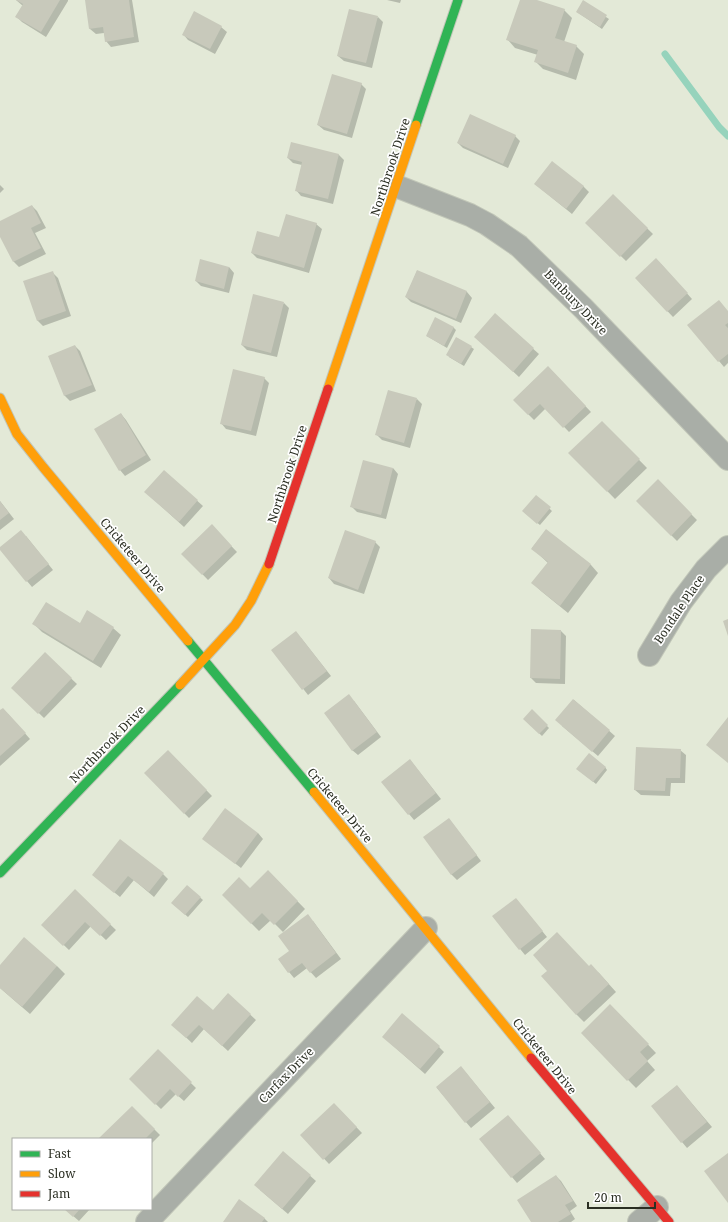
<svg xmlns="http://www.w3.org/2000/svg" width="728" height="1222" font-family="'Noto Serif',serif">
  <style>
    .shadow { fill: #0003 }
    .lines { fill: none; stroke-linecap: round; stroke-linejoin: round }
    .stream { stroke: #96d3bc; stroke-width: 7 }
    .building { fill: #c8c9bb }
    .street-casing { stroke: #c1c6b8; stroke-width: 24 }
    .fast-casing { stroke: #c1c6b8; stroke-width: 11 }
    .slow-casing { stroke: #c1c6b8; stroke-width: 11 }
    .jam-casing { stroke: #c1c6b8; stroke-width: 11 }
    .street { stroke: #a9aea7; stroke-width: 22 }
    .fast { stroke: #30b455; stroke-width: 9 }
    .slow { stroke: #ff9f0a; stroke-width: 9 }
    .jam { stroke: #e5322d; stroke-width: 9 }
    .labels { text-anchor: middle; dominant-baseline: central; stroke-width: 3.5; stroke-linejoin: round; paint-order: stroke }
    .street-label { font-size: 12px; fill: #2b2f23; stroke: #fff }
  </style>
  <rect width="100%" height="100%" fill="#e3e9d7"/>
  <path class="shadow" d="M16,0H68V1L46,37L22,22L17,17L23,6Z
    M86,0H132L139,42L111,47L106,41L104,33L96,34L90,29Z
    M387,0H401L400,3Z
    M521,0H534L564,10L572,18L564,42L576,46L584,54L576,80L543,69L535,61L538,55L515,48L508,40Z
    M583,2L609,19L602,29L577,12Z
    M378,17L383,22L372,68L344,61L338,56Z
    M221,27L227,32L215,54L188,40L183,34Z
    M361,84L366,89L352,138L324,130L318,125Z
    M515,136L520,141L508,168L463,148L458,143Z
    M339,155L344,160L333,204L301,196L296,190L302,165L293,163L288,158Z
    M535,184L583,186L589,192L572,214Z
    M0,185L4,189L0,193Z
    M613,195L653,234L626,261L587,223Z
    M32,206L37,211L46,228L35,233L46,254L19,267L14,262L0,235V223Z
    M316,224L322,229L309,273L257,258L252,253L280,238Z
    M661,264L692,299L673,317L636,278Z
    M229,267L234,273L229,293L201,286L196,281Z
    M417,271L467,292L472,298L461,323L411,302L406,297Z
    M52,272L58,278L71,316L43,326L37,320Z
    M284,303L289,308L277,357L247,350L242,345Z
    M728,311V363L724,367L689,325Z
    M495,315L539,354L519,377L481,342Z
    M453,327L456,330L447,348L427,336Z
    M457,338L474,349L464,366L449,357Z
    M75,346L80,351L96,391L70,401L65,396L49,357Z
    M548,367L591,412L569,432L546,408L534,420L514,400Z
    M264,378L269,383L256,436L226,429L221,423Z
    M417,399L422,404L410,448L382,440L377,435Z
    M121,414L126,420L151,460L125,476L120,470Z
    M602,422L647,468L615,499L570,453Z
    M393,468L398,474L386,519L357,512L351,506Z
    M164,471L203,506L184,527L151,497Z
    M658,481L697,520L677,541L637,501Z
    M536,496L552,511L540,525L525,513Z
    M0,501L14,519L0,530Z
    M212,526L237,552L208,580L183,554Z
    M546,530L591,565L598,573L568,613L541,591L533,583L548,563L532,548Z
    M26,536L53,570L32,587L0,549Z
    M375,542L380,547L364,594L334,584L329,578Z
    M34,624H80L113,628L121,635L101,668L42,632Z
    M561,631L566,636L565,684L536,683L531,678Z
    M301,638L331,676L308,695L273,650Z
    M45,654L77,684L44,718L13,688Z
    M574,700L615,736L598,756L562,726Z
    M354,701L381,737L358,755L352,750Z
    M532,711L549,728L542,736L524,719Z
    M0,712L8,714L30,739L0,766Z
    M680,750L686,755L685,783H671L670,796L641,795L635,790Z
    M168,751L212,796L189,818L145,773Z
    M410,760L441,799L414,820L382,782Z
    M605,767L607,770L596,784L580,771Z
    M449,819L481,861L457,880L451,874Z
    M258,833L263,839L241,868L204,839Z
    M268,871L305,909L283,932L271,920L259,931L223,895L250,889Z
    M163,874L168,879L154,897L134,880L120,897L93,875Z
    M187,886L203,900L188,917L172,903Z
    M75,891L116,930L106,940L91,926L69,950L43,925Z
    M516,899L547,937L525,955L494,917Z
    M313,921L341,959L316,978L307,968L294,978L279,960L291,951Z
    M57,966L65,974L30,1014L0,988V967Z
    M589,967L599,973L616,992L584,1022L576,1014Z
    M228,994L256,1020L228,1051L204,1029L192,1043L178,1030L213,1011Z
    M618,1013L656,1053L647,1061L655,1070L636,1088L582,1033Z
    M389,1042L439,1047L444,1052L425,1074Z
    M158,1051L196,1088L184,1101L176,1094L161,1109L130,1079Z
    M466,1073L495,1108L471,1128L437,1088Z
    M677,1086L712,1127L687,1148L652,1106Z
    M334,1104L362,1133L329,1164L302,1135Z
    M132,1107L160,1135L151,1144V1139H100Z
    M508,1116L545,1159L517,1183L480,1139Z
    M283,1152L316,1181L288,1214L260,1190Z
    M556,1176L561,1181L577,1206L570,1211L575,1219L571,1222H533Z
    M65,1209H90L79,1221Z
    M264,1218L268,1222H224Z"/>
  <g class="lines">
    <path class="stream" d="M665,54L719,127L728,136"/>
  </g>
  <path class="building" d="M16,0H60L41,32L15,17L23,4Z
    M85,0H129L134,37L105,42L103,27L89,29Z
    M520,0H537L565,9L555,38L577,45L568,73L534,62L538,50L506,40Z
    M583,0L607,15L600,27L576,12Z
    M349,9L378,16L366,63L337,56Z
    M194,11L222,26L210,49L182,35Z
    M332,74L362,83L347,134L317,125Z
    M470,114L516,135L503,164L457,143Z
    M291,142L339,154L328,199L295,191L302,162L287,158Z
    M552,161L584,186L566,209L534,184Z
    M613,194L648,228L620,257L585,223Z
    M32,205L41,223L31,228L41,248L13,262L0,237V221Z
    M286,214L317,223L304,268L251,253L257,231L279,237Z
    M656,258L688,293L667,312L635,278Z
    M200,259L229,267L224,289L195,281Z
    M417,270L467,291L456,319L405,297Z
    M53,271L66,311L37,321L23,281Z
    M253,294L284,302L271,353L241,345Z
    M719,300L728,311V323L725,325L728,328V354L718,362L687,325Z
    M495,313L534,348L513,372L474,337Z
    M435,317L454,327L444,346L426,336Z
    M456,337L472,346L461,364L446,355Z
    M75,345L92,385L64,396L48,356Z
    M548,366L586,406L563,428L540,404L528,415L513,400Z
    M233,369L265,377L251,431L220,424Z
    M388,390L417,398L404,443L375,435Z
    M121,413L146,455L119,471L94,429Z
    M602,421L640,459L607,492L568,453Z
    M363,460L393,468L381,515L350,507Z
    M164,470L198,500L179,522L144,492Z
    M658,479L692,514L671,536L636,501Z
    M536,495L551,507L537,524L522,511Z
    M0,501L9,513L0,520Z
    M212,524L232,546L202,575L181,554Z
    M546,529L591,564L560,606L531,583L548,562L531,549Z
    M21,530L49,564L26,582L0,550V547Z
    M345,530L376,541L358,590L328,578Z
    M46,602L80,623L87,610L114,627L93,661L32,624Z
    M728,619V636L723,621Z
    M531,629L561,630L560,679L530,678Z
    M296,631L327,671L302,690L271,650Z
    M45,652L72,678L38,714L11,688Z
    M349,694L377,732L352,751L324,713Z
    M573,699L610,730L592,752L555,720Z
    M3,708L26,733L0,756V710Z
    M532,709L548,725L539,734L523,719Z
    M728,717V763L706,745Z
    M636,747L681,749L680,778H666L665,791L634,790Z
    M168,750L207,790L184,814L144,773Z
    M589,753L606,767L593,782L576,769Z
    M410,759L436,793L408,815L381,782Z
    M225,808L258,833L235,864L202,839Z
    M449,818L477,855L451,875L423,837Z
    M120,839L164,873L149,892L128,876L114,893L92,875Z
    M268,870L298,901L274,925L262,913L251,924L222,895L239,877L250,888Z
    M187,885L201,897L185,915L171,903Z
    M75,889L111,924L100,936L85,922L63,946L41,925Z
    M516,898L543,931L519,950L492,916Z
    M308,914L336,953L310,973L302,963L288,973L278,959L289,951L278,936Z
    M557,932L589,966L591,964L609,984L576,1015L541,976L547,971L533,955Z
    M24,937L57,966L22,1007L0,988V965Z
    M228,993L251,1014L222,1046L199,1025L186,1038L171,1025L197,996L213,1010Z
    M610,1004L649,1044L640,1052L648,1061L627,1081L581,1033Z
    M402,1013L440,1046L420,1069L382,1037Z
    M158,1049L192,1082L178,1097L170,1089L155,1105L129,1079Z
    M461,1066L490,1102L465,1123L436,1087Z
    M677,1085L707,1122L681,1143L651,1106Z
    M334,1103L357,1127L323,1160L300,1135Z
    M132,1106L155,1129L145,1139H98Z
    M508,1115L541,1153L511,1178L479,1139Z
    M283,1151L311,1175L282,1209L254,1185Z
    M728,1153V1203L704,1171Z
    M556,1175L573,1201L565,1205L571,1214L558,1222H531L517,1200Z
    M239,1199L265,1218L262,1222H223Z
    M64,1209H80L73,1217Z"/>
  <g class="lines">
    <g class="street-casing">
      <path id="street" d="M396,186L470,215L487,224L519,246L583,308L728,459
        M649,655L681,602L706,569L728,547
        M147,1222L426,928
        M639,1222L657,1207"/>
    </g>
    <g class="fast-casing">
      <path id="fast" d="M416,125L458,0
        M188,641L314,792
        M0,873L180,685"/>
    </g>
    <g class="slow-casing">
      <path id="slow" d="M328,389L416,125
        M0,398L17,434L43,467L188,641
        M180,685L235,625L251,601L269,564
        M314,792L531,1058"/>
    </g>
    <g class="jam-casing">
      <path id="jam" d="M269,564L328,389
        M531,1058L669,1222"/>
    </g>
    <use href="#street" class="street"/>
    <use href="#fast" class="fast"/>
    <use href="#slow" class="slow"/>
    <use href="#jam" class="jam"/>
  </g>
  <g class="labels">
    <g class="street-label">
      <text transform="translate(390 167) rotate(-72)">Northbrook Drive</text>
      <text transform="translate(576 302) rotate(46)">Banbury Drive</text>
      <text transform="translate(287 474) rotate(-72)">Northbrook Drive</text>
      <text transform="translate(133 555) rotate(50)">Cricketeer Drive</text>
      <text transform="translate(679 609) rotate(-56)">Bondale Place</text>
      <text transform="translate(107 744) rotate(-46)">Northbrook Drive</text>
      <text transform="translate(340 805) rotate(50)">Cricketeer Drive</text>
      <text transform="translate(545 1056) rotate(51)">Cricketeer Drive</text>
      <text transform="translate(286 1075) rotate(-46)">Carfax Drive</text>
    </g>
  </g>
  <rect x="12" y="1138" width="140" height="72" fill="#ffffff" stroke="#aaaca7"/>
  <rect x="20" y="1151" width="20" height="6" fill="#30b455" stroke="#aaaca7"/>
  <text x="48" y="1158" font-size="12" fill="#2b2f23">Fast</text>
  <rect x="20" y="1171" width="20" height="6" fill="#ff9f0a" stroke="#aaaca7"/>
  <text x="48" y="1178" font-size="12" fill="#2b2f23">Slow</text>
  <rect x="20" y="1191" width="20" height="6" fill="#e5322d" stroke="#aaaca7"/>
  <text x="48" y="1198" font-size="12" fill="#2b2f23">Jam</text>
  <path d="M588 1202v6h67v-6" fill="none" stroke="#2b2f23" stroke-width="2"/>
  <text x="594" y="1202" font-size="12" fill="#2b2f23" stroke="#ffffff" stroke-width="3" paint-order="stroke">20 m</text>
</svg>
